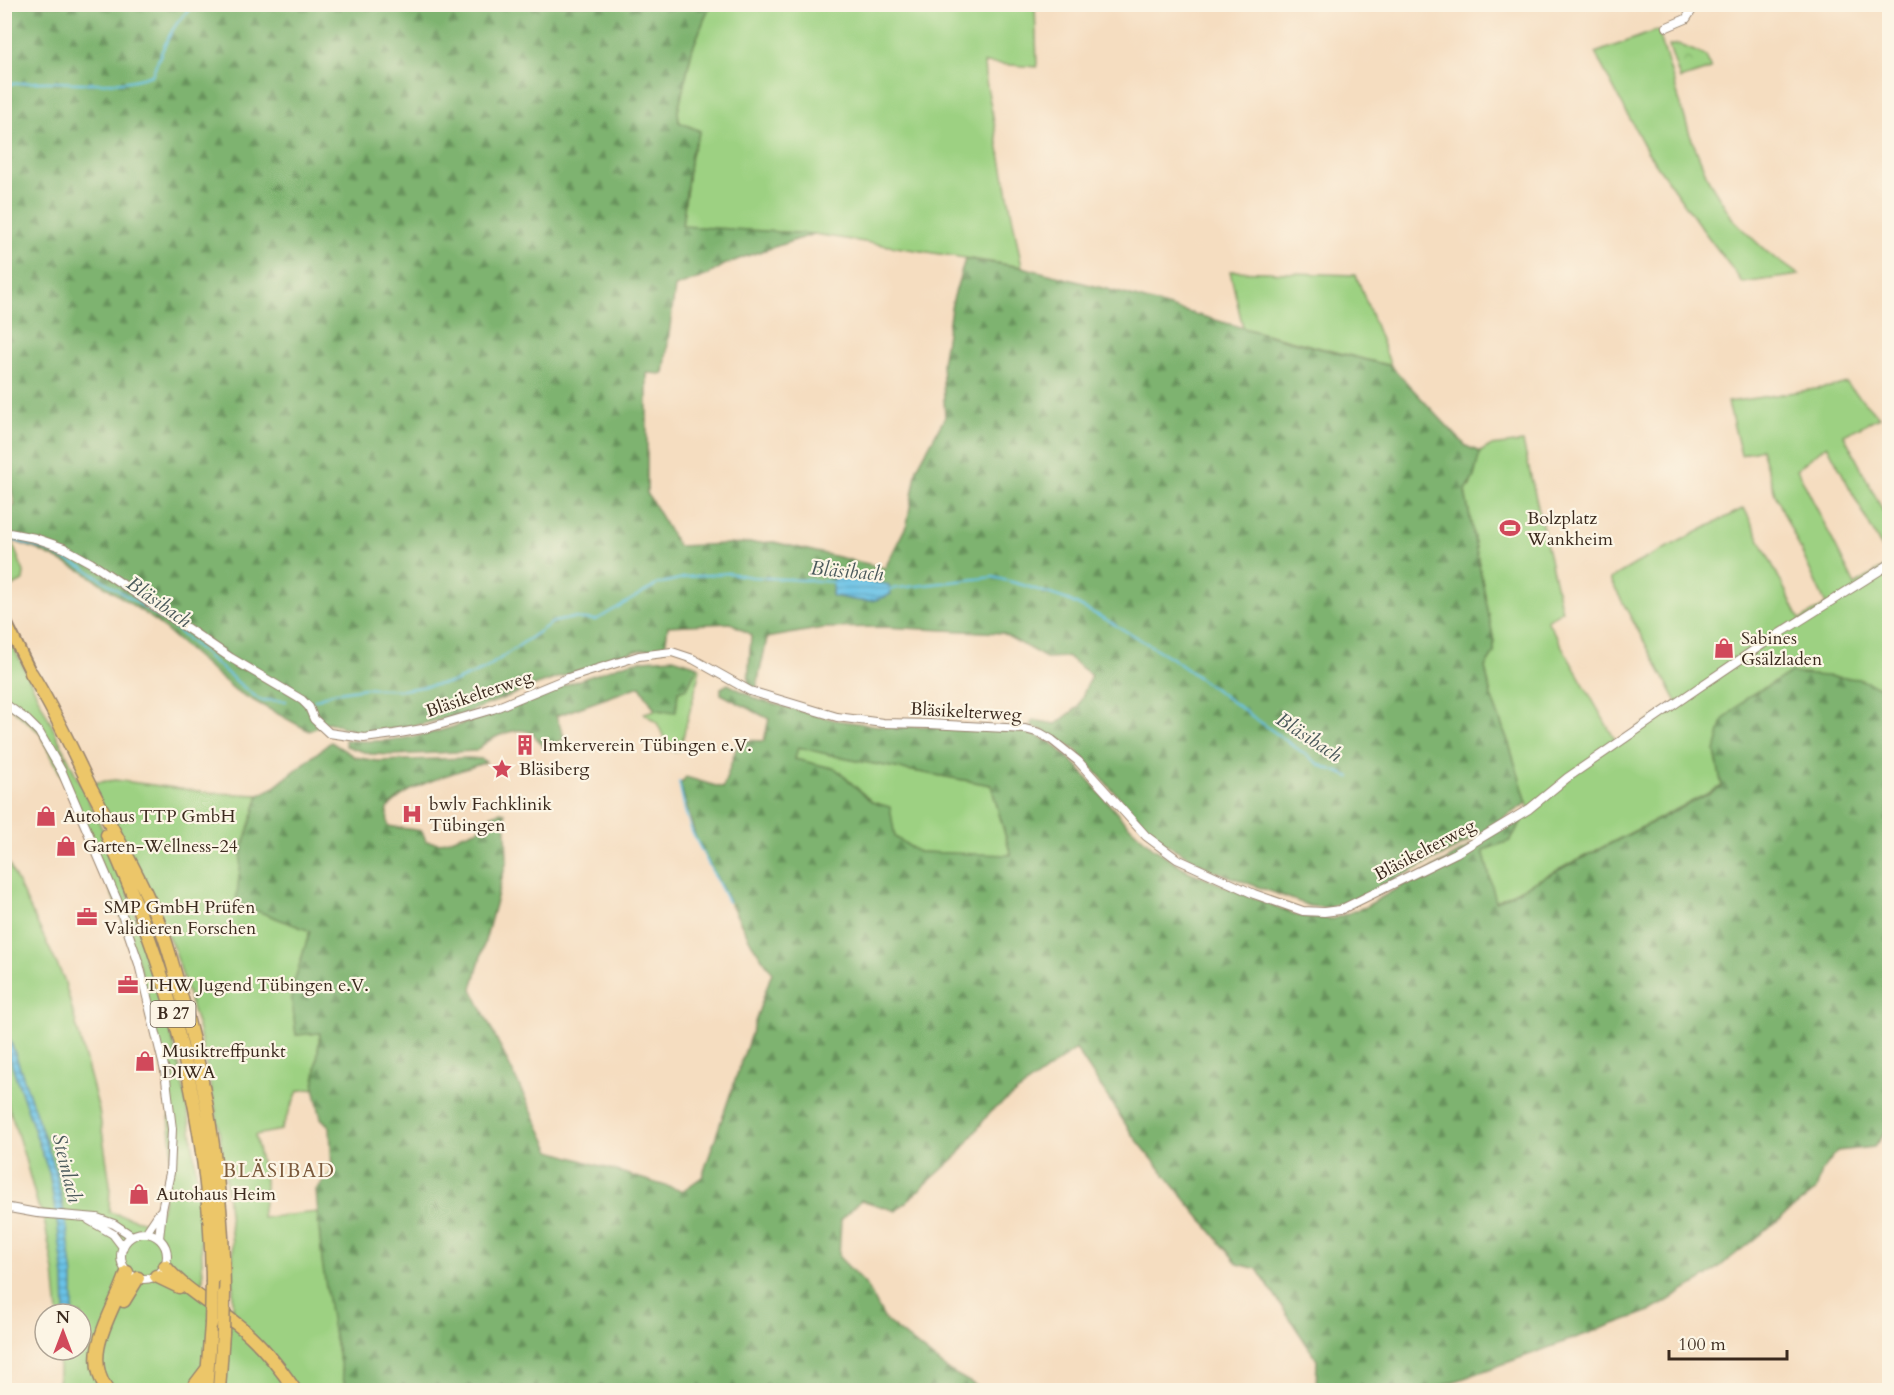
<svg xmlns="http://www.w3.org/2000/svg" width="1894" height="1395" font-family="Cardo,serif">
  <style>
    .green { fill: #9dd182; stroke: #6c7e50; stroke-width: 1.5 }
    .forest { fill: url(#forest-firs); stroke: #5c6e47; stroke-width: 1.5; fill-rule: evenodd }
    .park { fill: url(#park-crowns); stroke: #6c7e50; stroke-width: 1.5 }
    .water { fill: url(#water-rules); stroke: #527682; stroke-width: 1.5 }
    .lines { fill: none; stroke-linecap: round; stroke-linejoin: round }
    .stream { stroke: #69c3e7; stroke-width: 2 }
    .minor-casing { stroke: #98846f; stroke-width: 10 }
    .major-casing { stroke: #98846f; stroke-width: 14 }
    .highway-casing { stroke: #98846f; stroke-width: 15 }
    .minor { stroke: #fff; stroke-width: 8 }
    .major { stroke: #ecc669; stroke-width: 10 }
    .highway { stroke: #ecc669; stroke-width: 12 }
    .highway-bridge-casing { stroke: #98846f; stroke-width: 15; stroke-linecap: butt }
    .highway-bridge { stroke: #ecc669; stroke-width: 12 }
    .labels { text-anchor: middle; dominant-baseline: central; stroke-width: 4.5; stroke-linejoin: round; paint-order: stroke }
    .shield { fill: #fcf5e5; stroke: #75675a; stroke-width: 1.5 }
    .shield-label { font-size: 16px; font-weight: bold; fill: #3b2a1e }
    .poi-label { font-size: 18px; fill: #3b2a1e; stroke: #fcf5e5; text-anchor: start }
    .street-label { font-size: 18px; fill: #3b2a1e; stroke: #fcf5e5 }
    .water-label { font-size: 20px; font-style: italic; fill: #49585a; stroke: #fcf5e5 }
    .neighbourhood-label { font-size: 20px; letter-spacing: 1.5px; fill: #7b5a3d; stroke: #fcf5e5 }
  </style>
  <defs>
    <pattern id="forest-firs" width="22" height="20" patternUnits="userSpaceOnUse" patternTransform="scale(1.5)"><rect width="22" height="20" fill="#7eb370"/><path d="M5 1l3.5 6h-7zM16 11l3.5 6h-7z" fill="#68925b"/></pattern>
    <pattern id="park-crowns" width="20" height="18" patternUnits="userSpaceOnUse" patternTransform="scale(1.5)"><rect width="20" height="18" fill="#9dd182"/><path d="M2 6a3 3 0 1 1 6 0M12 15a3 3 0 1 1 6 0" fill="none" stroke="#81aa6a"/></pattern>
    <pattern id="water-rules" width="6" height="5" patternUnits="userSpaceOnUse" patternTransform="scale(1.5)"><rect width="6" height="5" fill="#69c3e7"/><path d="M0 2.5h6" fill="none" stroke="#589fbb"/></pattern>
  </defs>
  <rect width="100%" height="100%" fill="#fcf5e5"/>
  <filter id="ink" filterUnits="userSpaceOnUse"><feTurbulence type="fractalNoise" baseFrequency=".0167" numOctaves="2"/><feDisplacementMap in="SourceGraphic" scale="12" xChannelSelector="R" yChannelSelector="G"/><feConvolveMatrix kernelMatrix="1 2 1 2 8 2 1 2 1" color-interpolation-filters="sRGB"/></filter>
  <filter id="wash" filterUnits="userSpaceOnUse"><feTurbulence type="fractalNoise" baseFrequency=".008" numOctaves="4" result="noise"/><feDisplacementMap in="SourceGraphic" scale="24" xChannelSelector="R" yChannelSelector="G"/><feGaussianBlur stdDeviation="1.35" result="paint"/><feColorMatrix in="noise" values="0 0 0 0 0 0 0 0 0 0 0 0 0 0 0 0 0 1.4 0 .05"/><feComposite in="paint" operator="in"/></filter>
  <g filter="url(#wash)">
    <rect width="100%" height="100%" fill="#f5ddc0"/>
    <path class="green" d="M710,5H1035L1037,67L984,63L985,76L1022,267L814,234L682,227L691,154L700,131L679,122L678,111L692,50Z
      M1658,30L1690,135L1709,181L1734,221L1767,252L1799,275L1743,283L1703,230L1647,151L1595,53Z
      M1230,271L1356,275L1391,366L1243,328Z
      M1846,383L1879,417L1844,435L1889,523V562L1827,445L1797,469L1855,585L1889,564V691L1715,751L1722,786L1495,902L1483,850L1510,841L1529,809L1509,744L1491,696L1485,667L1494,653V642L1465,491L1470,486L1480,452L1490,446L1523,442L1562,611L1547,620L1617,743L1677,702L1610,579L1637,563L1744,508L1800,620L1826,605L1775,494L1761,449L1741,455L1728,402L1836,386Z
      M5,538L11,540L24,572L23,581L5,590Z
      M5,629L109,843L129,895L164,1006L180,1069L191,1129L199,1196L203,1279L200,1285L233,1309V1254L224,1162L215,1107L198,1027L175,951L91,783L115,780L213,793L259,795L242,851L310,931L291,992L296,1035L320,1033L314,1088L298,1091L281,1130L255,1135L265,1180V1194L262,1218L317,1212C323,1272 333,1331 346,1390H57L59,1376V1350H81V1314H58L54,1271L43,1214L38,1206L23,1152L5,1095L4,854L64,979L99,1110L110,1184L109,1212L153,1224L162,1209L172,1147L165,1071L139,964L83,819L39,732L5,703Z
      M698,666L700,668C695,696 686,722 680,750L675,752L670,750L657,723L644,713L655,710L676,711L678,691L687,688Z
      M798,746L847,759L991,785L1011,856L918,852L895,837L889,807L872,802L836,769L794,759Z"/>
    <path class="forest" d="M5,5H710L692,50L678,111L679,122L700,131L691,154L682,226L814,234L747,256L724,265L708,275L675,287L664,374L647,373V493L678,546L774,542L885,568L907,524L917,468L945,417L942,363L952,303L965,259L1022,267L1110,290L1282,339L1391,366L1466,446L1480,452L1474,477L1465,492L1494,642V653L1485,667L1491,696L1509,744L1527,803L1456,849L1355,899L1328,908L1310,906L1212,870L1157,839L1076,750L1044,731L1030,726L1033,720L1056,724L1078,707L1091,675L1068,657L1046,658L1002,633L884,627L823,628L767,638L756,690L748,685L751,635L731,623L668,626L665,648L637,650L537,685L461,715L409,727L361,733L328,722L309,731L236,691L154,620L84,572L36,549L5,538L4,506H15L4,455ZM853,576L859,580L879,582L864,601L832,596L833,579Z
      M673,658L698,666L687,688L678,691L676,712L655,710L640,686L556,716L565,739L544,747C540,743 535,735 530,732C514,725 486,740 476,751L395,755L370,754L346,746L345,740C428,750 511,703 588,677C604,672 620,664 637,661C648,659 661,659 673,658Z
      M1791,673L1859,679L1889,691V1127L1874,1147L1837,1151L1822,1171L1816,1190L1708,1276L1653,1310L1431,1390H1316L1317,1360L1257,1269L1238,1264L1198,1215L1132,1134L1076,1049L990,1112L959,1154L896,1211L861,1200L841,1220L839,1257L867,1286L885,1320L948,1370L984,1390H346L333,1331L322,1262L316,1190L332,1172L330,1127L321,1118L314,1088L320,1033L296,1035L291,992L310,931L236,903L242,851L259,795L273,788L331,742L355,757L377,761L468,758L481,759L486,762C457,773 406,784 387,809L388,826L422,831L426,841L440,843L479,829L484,819L499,812L505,813L507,860L472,989L551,1151L682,1191L702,1177L772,972L752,944L696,839L680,784L686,777L723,788L739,740L764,741L769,719L721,694V688L728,684L759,700L835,720L887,727L933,726L1006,730L1032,734L1052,743L1075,764L1121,818L1153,848L1190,872L1299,916L1333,919L1365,907L1518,819L1523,818L1510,841L1483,850L1496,902L1722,787L1715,751L1723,720L1749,696ZM798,747L847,759L991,785L1011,855L918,852L895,837L890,807L872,802L836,769L795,759Z"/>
    <path class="park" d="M1678,44L1706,56L1711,69L1680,79L1669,46Z"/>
    <path class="water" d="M840,575C848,575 851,577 859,580C868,583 880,582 889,585L891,594C867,606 858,600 832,596L833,579Z
      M4,1022L56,1171L67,1228L73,1277V1314H65L64,1277L58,1228L49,1173L5,1045Z"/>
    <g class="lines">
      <path class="stream" d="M4,85C21,83 38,81 56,82C90,83 118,87 152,75C163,49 172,21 196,4
        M4,537L44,549L84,568L171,625L242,686L260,700L286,701
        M890,589L993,577L1023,585L1068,600L1105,619L1170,657L1320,765L1350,777
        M315,700L332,693L365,688L402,690L454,682L485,669L553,622L573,618L596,620L658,584L687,577L728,573L752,577L834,582
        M679,782L685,811L692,832L728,902"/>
    </g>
  </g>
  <g filter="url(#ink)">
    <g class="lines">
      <g class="minor-casing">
        <path id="minor" d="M1667,27L1686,19L1696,4
          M4,532L35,538L64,548L91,563L231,658L302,700L309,707L314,719L329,733L364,738L394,734L428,728L493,709L568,678L639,656L672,652L693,659L750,691L837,717L883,723L929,724L1025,729L1040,733L1052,740L1078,761L1146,836L1177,859L1254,894L1303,911L1324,912L1340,910L1456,853L1529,809L1567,778L1698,688L1763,644L1890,564
          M4,703L27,720L39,732L62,772L117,900L139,964L165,1071L172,1129L170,1173L162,1210L159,1238
          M4,1207L37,1213L97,1218L114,1224L132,1236
          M89,1220L113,1234L123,1247
          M121 1256a23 23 0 1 1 46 0a23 23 0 1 1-46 0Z
          M146,1233L160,1212
          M4,1389L5,1390"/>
      </g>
      <g class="major-casing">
        <path id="major" d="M4,618L31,673"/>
      </g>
      <g class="highway-casing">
        <path id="highway" d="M31,673C54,709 71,748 90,786C114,833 142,879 161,928C170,952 176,977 183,1002C210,1098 223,1194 224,1293
          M107,835C172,975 210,1127 212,1281
          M165,1266C185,1291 220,1309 244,1330C265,1348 280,1368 295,1390
          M156,1276L179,1287
          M124,1301L138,1278
          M107,1390C80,1352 116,1310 127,1272
          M191,1390L207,1369
          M206,1390L211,1324
          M219,1390L223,1333"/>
      </g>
      <use href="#minor" class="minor"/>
      <use href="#major" class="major"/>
      <use href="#highway" class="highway"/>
      <g class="highway-bridge-casing">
        <path id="highway-bridge" d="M211,1324L212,1281
          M223,1333L224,1293"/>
      </g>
      <use href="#highway-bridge" class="highway-bridge"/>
    </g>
  </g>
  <defs>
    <g id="stadium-bare" transform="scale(1.62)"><path d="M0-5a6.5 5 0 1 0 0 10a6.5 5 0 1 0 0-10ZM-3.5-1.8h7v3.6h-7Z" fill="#d1495b" stroke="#fcf5e5" stroke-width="2.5" paint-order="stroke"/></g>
    <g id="shop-bare" transform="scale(1.62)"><path d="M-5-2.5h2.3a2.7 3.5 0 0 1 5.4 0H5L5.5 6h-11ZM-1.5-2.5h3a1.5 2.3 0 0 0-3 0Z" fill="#d1495b" stroke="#fcf5e5" stroke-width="2.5" paint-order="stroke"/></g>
    <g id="building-bare" transform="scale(1.62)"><path d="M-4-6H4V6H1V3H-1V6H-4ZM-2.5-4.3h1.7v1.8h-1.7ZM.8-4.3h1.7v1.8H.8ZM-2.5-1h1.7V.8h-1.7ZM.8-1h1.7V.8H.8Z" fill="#d1495b" stroke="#fcf5e5" stroke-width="2.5" paint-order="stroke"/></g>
    <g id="sight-bare" transform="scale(1.62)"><path d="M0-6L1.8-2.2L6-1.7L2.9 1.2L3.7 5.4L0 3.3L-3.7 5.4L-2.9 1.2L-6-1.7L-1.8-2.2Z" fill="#d1495b" stroke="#fcf5e5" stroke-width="2.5" paint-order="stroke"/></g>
    <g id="hospital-bare" transform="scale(1.62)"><path d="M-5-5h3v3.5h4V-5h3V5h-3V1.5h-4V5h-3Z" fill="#d1495b" stroke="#fcf5e5" stroke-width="2.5" paint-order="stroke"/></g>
    <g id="office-bare" transform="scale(1.62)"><path d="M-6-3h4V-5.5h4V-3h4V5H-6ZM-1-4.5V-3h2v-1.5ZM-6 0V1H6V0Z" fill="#d1495b" stroke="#fcf5e5" stroke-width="2.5" paint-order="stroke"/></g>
  </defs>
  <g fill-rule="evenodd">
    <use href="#stadium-bare" x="1510" y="528"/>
    <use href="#shop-bare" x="1724" y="648"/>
    <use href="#building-bare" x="525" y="745"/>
    <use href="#sight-bare" x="502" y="769"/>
    <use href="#hospital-bare" x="412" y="814"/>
    <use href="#shop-bare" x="46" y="816"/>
    <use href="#shop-bare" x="66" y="846"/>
    <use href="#office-bare" x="87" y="917"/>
    <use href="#office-bare" x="128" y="985"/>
    <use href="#shop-bare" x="145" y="1061"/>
    <use href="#shop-bare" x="139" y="1194"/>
  </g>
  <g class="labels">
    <rect class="shield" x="150.5" y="1001" width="45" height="26" rx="4.5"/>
    <g class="shield-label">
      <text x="173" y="1014">B 27</text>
    </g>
    <g class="poi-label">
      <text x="1527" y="518">Bolzplatz<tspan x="1527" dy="21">Wankheim</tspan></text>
      <text x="1741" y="638">Sabines<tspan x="1741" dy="21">Gsälzladen</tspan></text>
      <text x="542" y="745">Imkerverein Tübingen e.V.</text>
      <text x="519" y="769">Bläsiberg</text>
      <text x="429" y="804">bwlv Fachklinik<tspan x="429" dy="21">Tübingen</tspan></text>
      <text x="63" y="816">Autohaus TTP GmbH</text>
      <text x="83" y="846">Garten-Wellness-24</text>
      <text x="104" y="907">SMP GmbH Prüfen<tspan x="104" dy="21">Validieren Forschen</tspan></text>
      <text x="145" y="985">THW Jugend Tübingen e.V.</text>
      <text x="162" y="1051">Musiktreffpunkt<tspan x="162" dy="21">DIWA</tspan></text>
      <text x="156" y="1194">Autohaus Heim</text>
    </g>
    <g class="street-label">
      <text transform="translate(479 694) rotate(-19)">Bläsikelterweg</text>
      <text transform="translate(966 712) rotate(3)">Bläsikelterweg</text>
      <text transform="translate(1425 850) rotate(-28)">Bläsikelterweg</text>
    </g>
    <g class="water-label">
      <text transform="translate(847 571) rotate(5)">Bläsibach</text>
      <text transform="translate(159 602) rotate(35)">Bläsibach</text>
      <text transform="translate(1309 737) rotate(33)">Bläsibach</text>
      <text transform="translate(67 1168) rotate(76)">Steinlach</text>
    </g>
    <g class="neighbourhood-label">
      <text x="279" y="1170">BLÄSIBAD</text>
    </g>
  </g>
  <rect width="1894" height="1395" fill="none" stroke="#fcf5e5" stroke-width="24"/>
  <g transform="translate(63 1332)"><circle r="28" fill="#fcf5e5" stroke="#afa495" stroke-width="1.5"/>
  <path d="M0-4.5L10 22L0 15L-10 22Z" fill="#d1495b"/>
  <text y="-9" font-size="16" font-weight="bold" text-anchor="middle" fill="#3b2a1e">N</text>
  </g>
  <path d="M1669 1350v9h118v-9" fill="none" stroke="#3b2a1e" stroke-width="3"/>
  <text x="1678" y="1350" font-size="18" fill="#3b2a1e" stroke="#fcf5e5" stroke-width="4.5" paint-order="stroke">100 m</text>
</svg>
